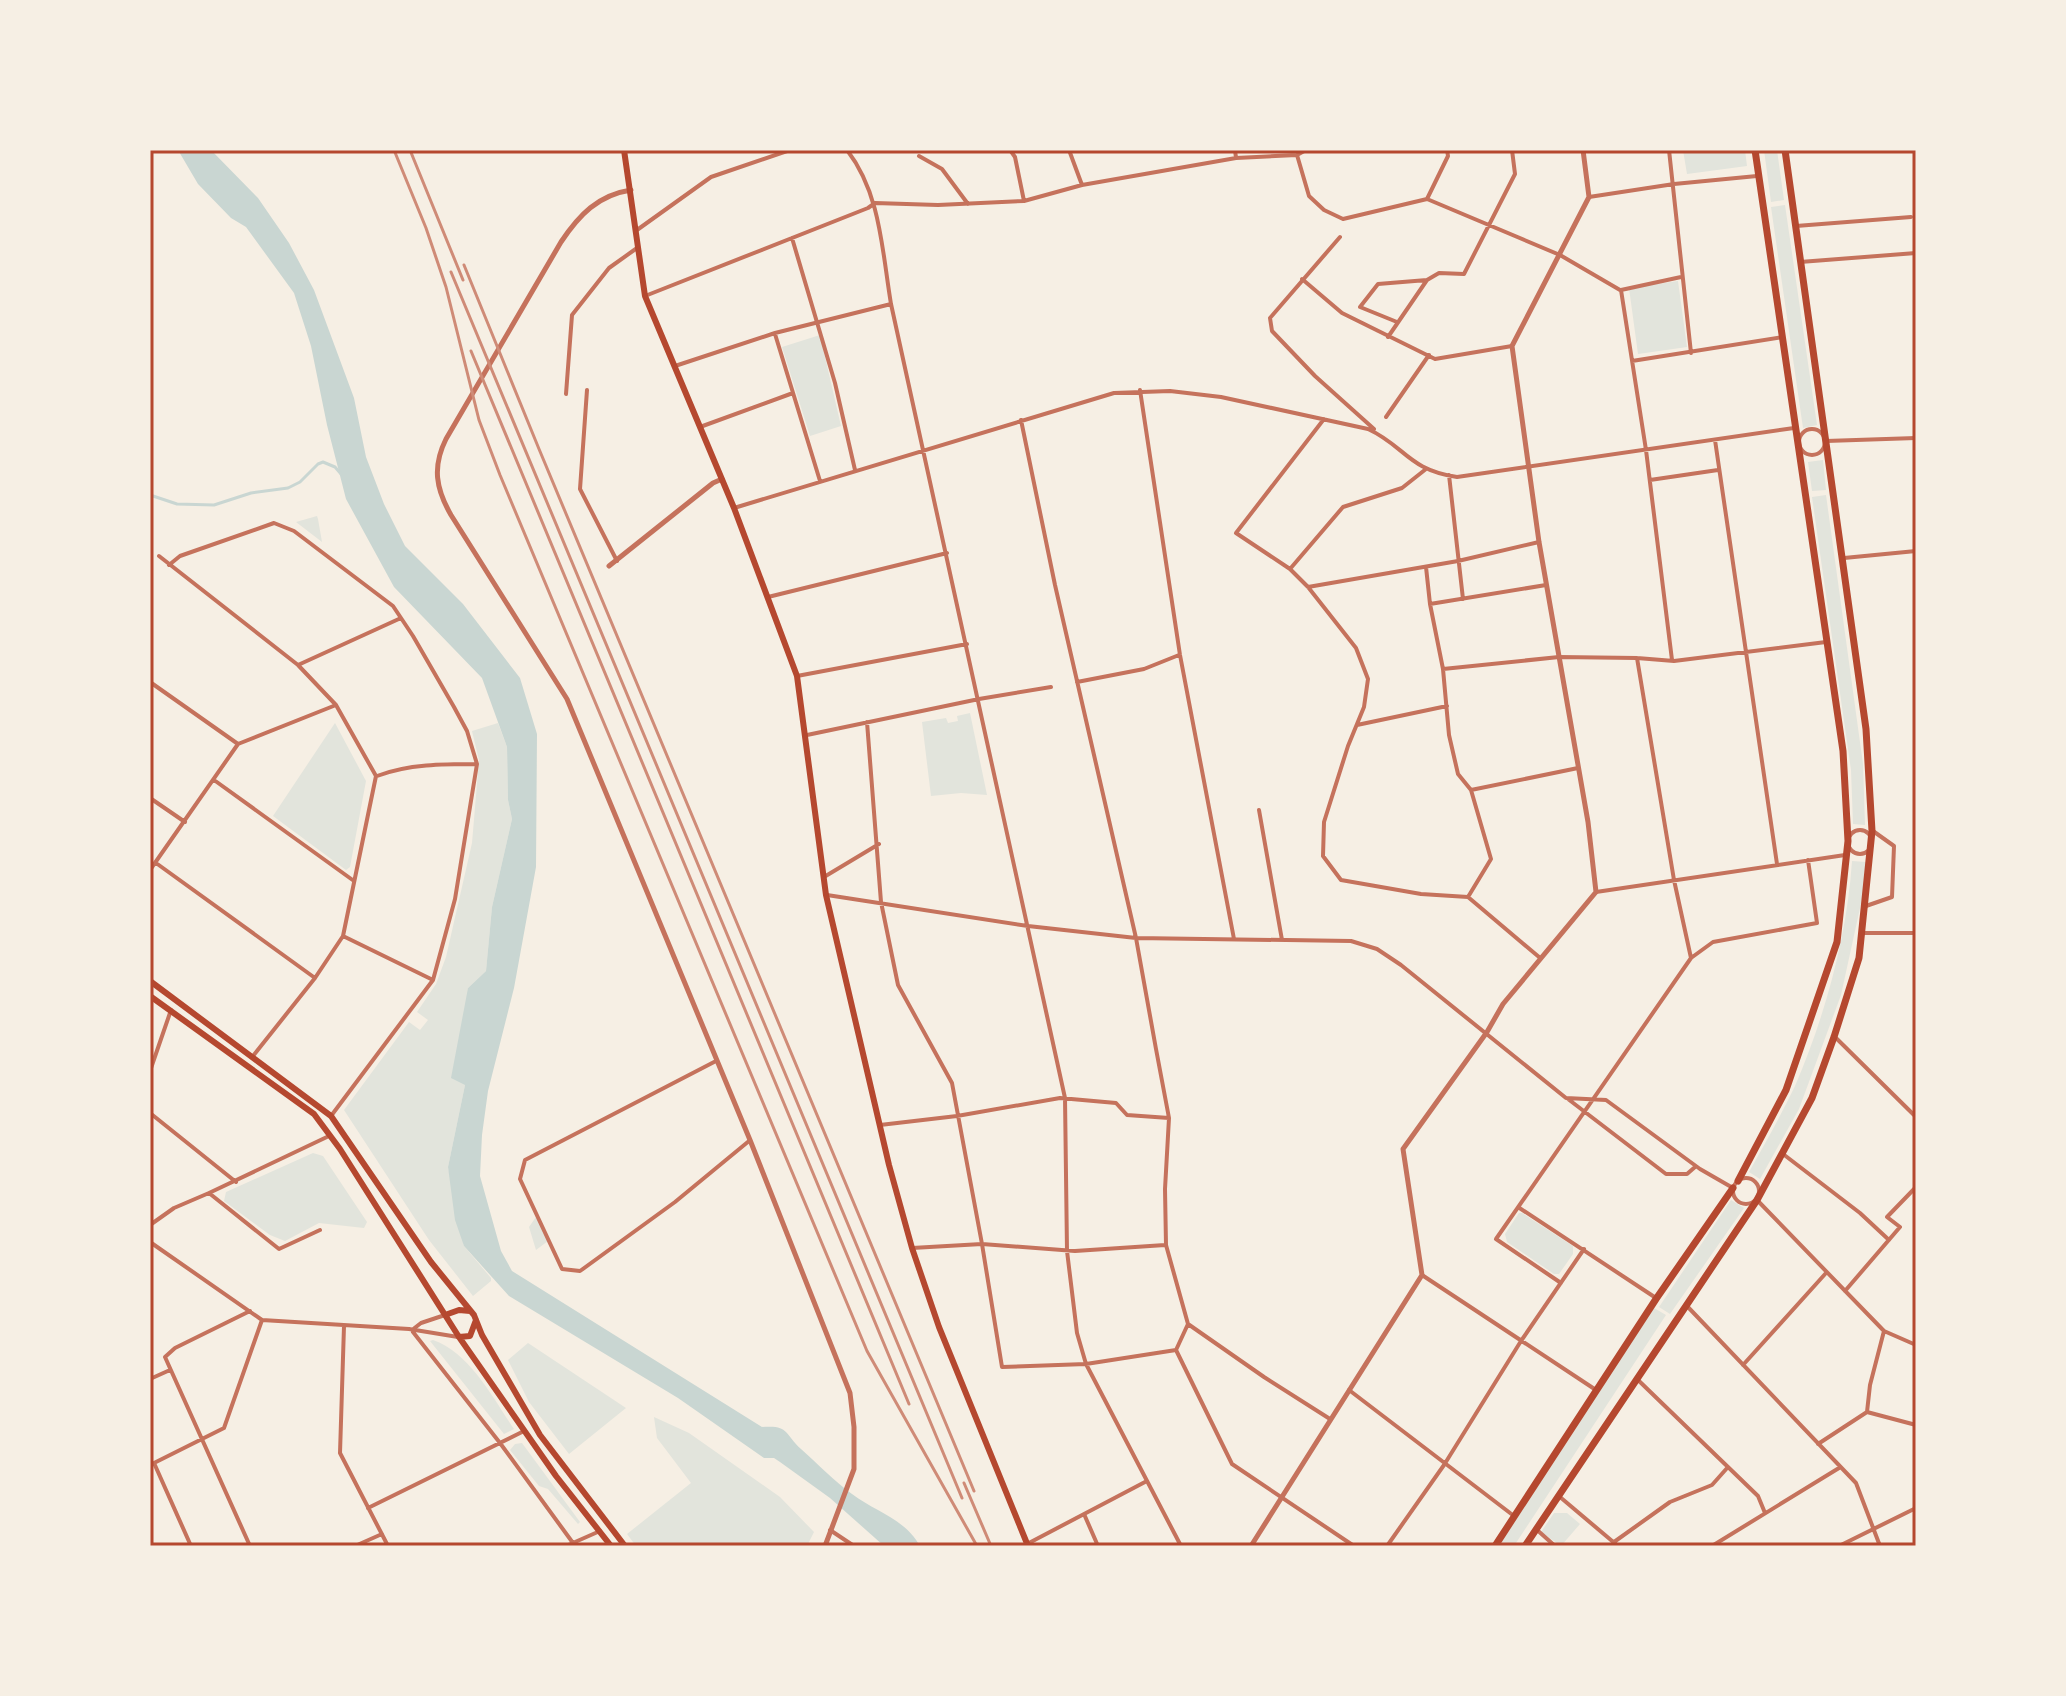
<svg xmlns="http://www.w3.org/2000/svg" width="2066" height="1696" font-family="Bitter,serif">
  <style>
    .green { fill: #e2e4dc }
    .water { fill: #c9d6d2 }
    .lines { fill: none; stroke-linecap: round; stroke-linejoin: round }
    .stream { stroke: #c9d6d2; stroke-width: 3 }
    .minor { stroke: #c5725c; stroke-width: 4 }
    .tertiary { stroke: #c5725c; stroke-width: 5 }
    .secondary { stroke: #b5482f; stroke-width: 6 }
    .primary { stroke: #b5482f; stroke-width: 7 }
    .rail { stroke: #cf8b77; stroke-width: 3 }
    .neatline { fill: none; stroke: #b5482f; stroke-width: 3 }
  </style>
  <rect width="100%" height="100%" fill="#f6efe4"/>
  <path class="green" d="M1683,150H1745L1747,166L1687,174Z
    M1764,150H1777L1784,200L1771,202Z
    M1785,205L1817,425L1803,428L1771,207Z
    M1678,281L1687,347L1638,354L1629,288Z
    M820,335L841,426L810,436L782,347Z
    M1823,460L1826,490L1812,491L1808,462Z
    M1826,495L1863,764L1865,825L1853,824L1851,770L1812,497Z
    M317,516L318,519L322,542L296,522Z
    M970,713L987,795L961,793L931,796L922,722L946,718L948,723L958,721L957,716Z
    M335,723L366,781L350,867L346,870L273,816Z
    M498,723L507,747L508,800L512,819L492,907L486,971L468,988L465,1085L448,1167L464,1246L491,1278V1281L473,1296L429,1240L344,1110L409,1022L420,1030L428,1020L417,1012L436,984L446,957L472,843L479,760L472,731Z
    M1852,861L1866,862L1865,885L1841,995L1799,1109L1760,1179L1749,1172C1765,1144 1781,1115 1795,1086C1825,1016 1847,937 1852,861Z
    M313,1153L323,1156L367,1222L364,1228L319,1223L285,1241L270,1235L224,1201L226,1192Z
    M1731,1200L1744,1208L1670,1314L1659,1307Z
    M1519,1213H1522L1573,1246V1254L1559,1274H1554L1507,1242L1505,1234Z
    M536,1217L548,1241L536,1250L529,1227Z
    M1654,1308L1666,1315L1514,1546H1497Z
    M433,1340C470,1353 493,1398 514,1429L504,1434L430,1341Z
    M528,1343L626,1408L569,1454L529,1402L508,1360Z
    M654,1417L689,1433L780,1497L814,1532L807,1546H636L627,1534L691,1483L657,1438Z
    M522,1443L580,1522L578,1524L548,1489L539,1486L510,1450L515,1444Z
    M1554,1513H1567L1580,1524L1561,1546L1541,1532Z"/>
  <path class="water" d="M178,150H211L258,198L289,243L314,290L354,398L366,457L384,504L405,546L463,604L520,678L537,734L536,867L514,988L488,1091L482,1135L480,1176L501,1251L512,1271L762,1427C789,1425 784,1433 801,1449C818,1464 834,1481 852,1494C876,1512 905,1519 920,1546H884L830,1498L780,1462L774,1458H764L678,1398L509,1296L464,1246L455,1220L448,1167L465,1085L451,1078L468,988L486,971L492,907L512,819L508,800L507,747L482,678L394,587L346,499L327,425L311,346L294,293L246,227L231,218L198,184Z"/>
  <g class="lines">
    <path class="stream" d="M150,495L177,504L214,505L251,493L288,488L300,482L318,464L323,462L335,467L341,474"/>
    <path class="minor" d="M847,150C881,194 882,251 891,304L1065,1098L1067,1251L1077,1333L1086,1364L1181,1546
      M1010,150L1015,157L1024,201
      M1069,150L1082,185
      M1235,150L1236,158
      M1669,150L1691,353
      M1297,155L1309,196L1324,210L1343,219L1427,199L1448,156L1447,150
      M919,156L942,169L968,204
      M1589,197L1674,184L1757,176
      M1427,199L1560,255L1620,290
      M1796,226L1911,217
      M637,230L711,177L790,150
      M1340,237L1270,318L1272,331L1315,376L1374,429
      M792,238L835,383L855,470
      M1800,262L1916,253
      M1302,279L1342,313L1435,359L1512,346
      M1621,290L1646,450L1672,660
      M1621,290L1681,277
      M645,296L868,208L875,203L938,205L1024,201L1082,185L1236,158L1297,155L1306,150
      M1397,322L1360,307L1378,284L1427,280L1439,273L1464,274L1515,174L1512,150
      M775,334L820,481
      M1388,337L1427,280
      M1632,361L1783,337
      M675,366L775,333L891,304
      M587,390L580,489L617,561
      M1140,390L1180,655L1234,939
      M566,394L572,315L609,268L637,248
      M1386,417L1429,355
      M1021,420L1055,585L1136,938L1156,1049L1169,1118L1165,1189L1166,1245L1188,1324L1264,1377L1330,1419
      M700,427L793,393
      M1799 442a13 13 0 1 1 26 0a13 13 0 1 1-26 0Z
      M1715,440L1777,864
      M1826,441L1916,438
      M1426,469L1402,488L1343,507L1290,569L1308,587L1356,648L1368,679L1364,707L1348,746L1324,822L1323,856L1341,880L1421,894L1468,897
      M1449,475L1463,599
      M1650,480L1718,470
      M734,508L1114,393L1170,391L1221,397L1368,429C1405,446 1408,470 1457,477L1794,428
      M159,556L298,665L336,705
      M1844,558L1916,551
      M169,565L180,556L274,523L294,531L393,606L413,636L454,707L467,731L477,764L455,899L433,980L331,1116
      M1426,567L1430,604L1443,669L1449,735L1458,774L1471,790L1491,859L1468,897
      M1290,569L1236,533L1324,419
      M1308,587L1458,561L1539,542
      M768,597L947,553
      M1430,604L1546,585
      M298,665L401,618
      M1443,669L1559,657L1637,658L1674,661L1826,642
      M797,676L967,644
      M150,682L238,744L150,870
      M1077,682L1144,669L1179,655
      M867,722L881,902L898,985L952,1083L982,1244L1002,1367L1086,1364L1176,1350
      M1357,725L1447,706
      M807,735L979,699L1051,687
      M238,744L336,705L376,776L343,936L315,978L253,1056
      M377,776C408,764 444,764 477,764
      M214,780L354,881
      M1471,790L1578,768
      M150,798L185,822
      M1259,810L1282,940
      M1848 842a12 12 0 1 1 24 0a12 12 0 1 1-24 0Z
      M156,863L315,978
      M824,877L879,844
      M1596,892L1845,855
      M827,895L1028,926L1136,938L1351,941L1377,949L1401,965L1566,1098L1606,1100L1700,1169L1733,1188
      M1468,897L1539,957
      M1866,906L1892,897L1894,846L1873,831
      M1862,933H1916
      M343,936L433,980
      M1691,958L1713,942L1817,923L1808,860
      M1835,1037L1916,1117
      M716,1061L525,1160L520,1179L562,1269L580,1271L675,1202L749,1141
      M150,1071L171,1010
      M1568,1099L1666,1174H1687L1695,1167
      M150,1113L236,1182
      M880,1125L957,1116L1060,1098L1116,1103L1127,1115L1169,1118
      M1783,1154L1860,1213L1889,1240
      M1733 1191a13 13 0 1 1 26 0a13 13 0 1 1-26 0Z
      M1757,1200L1884,1331L1916,1345
      M1518,1207L1656,1298
      M150,1225L174,1208L209,1193
      M320,1230L279,1249L209,1193L329,1136
      M150,1242L262,1320L409,1329L458,1337
      M912,1248L982,1244L1075,1251L1165,1245
      M1422,1275L1596,1390
      M1561,1283L1496,1239L1691,958L1674,880L1637,658
      M1845,1291L1900,1227L1887,1217L1916,1187
      M1686,1305L1856,1483L1880,1546
      M250,1311L175,1348L165,1357L250,1546
      M344,1326L340,1453L388,1546
      M412,1330L421,1323L445,1315
      M413,1332L500,1443L573,1543
      M1176,1350L1232,1464L1354,1546
      M1176,1350L1188,1324
      M1743,1365L1826,1273
      M150,1379L170,1370
      M1638,1380L1758,1496L1765,1513
      M1349,1390L1514,1516
      M1867,1412L1870,1385L1884,1331
      M1818,1444L1867,1412L1916,1425
      M154,1463L191,1546
      M150,1465L224,1428L262,1320
      M1560,1497L1618,1546
      M368,1508L524,1431
      M1084,1514L1098,1546
      M1536,1529L1555,1546
      M830,1530L854,1546
      M1614,1542L1670,1502L1712,1485L1728,1467
      M1027,1544L1145,1482
      M355,1546L382,1534
      M566,1546L600,1531
      M1387,1546L1444,1465L1521,1341L1584,1249
      M1712,1546L1839,1468
      M1839,1546L1916,1508"/>
    <path class="tertiary" d="M631,190C598,195 579,215 561,242L446,439C432,467 436,489 451,515L567,699L750,1140L850,1393L854,1427V1469L825,1546
      M609,566L713,483L722,479
      M1251,1546L1422,1275L1403,1149L1487,1032L1503,1004L1596,892L1588,822L1539,542L1512,346L1589,197L1583,150"/>
    <path class="secondary" d="M624,150L645,296L734,508L797,676L826,895L889,1165L912,1248L939,1327L1028,1546
      M150,981L331,1116L431,1262L474,1315L482,1335L540,1435L625,1546
      M150,996L314,1114L340,1149L459,1337L556,1476L611,1546
      M445,1315L459,1310L470,1311
      M459,1337L470,1336L476,1320"/>
    <path class="primary" d="M1738,1181L1786,1090L1837,942L1848,841L1843,751L1755,150
      M1495,1546L1656,1299L1733,1188
      M1525,1546L1757,1200L1812,1098L1834,1037L1859,958L1872,831L1866,729L1785,150"/>
    <path class="rail" d="M394,150L426,228L446,287L479,420L500,475L854,1320L867,1351L977,1546
      M410,150L463,280
      M464,265L539,449L974,1491
      M451,272L962,1498
      M471,351L909,1404
      M964,1483L991,1546"/>
  </g>
  <rect width="2066" height="1696" fill="none" stroke="#f6efe4" stroke-width="304"/>
  <rect x="152" y="152" width="1762" height="1392" class="neatline"/>
</svg>
